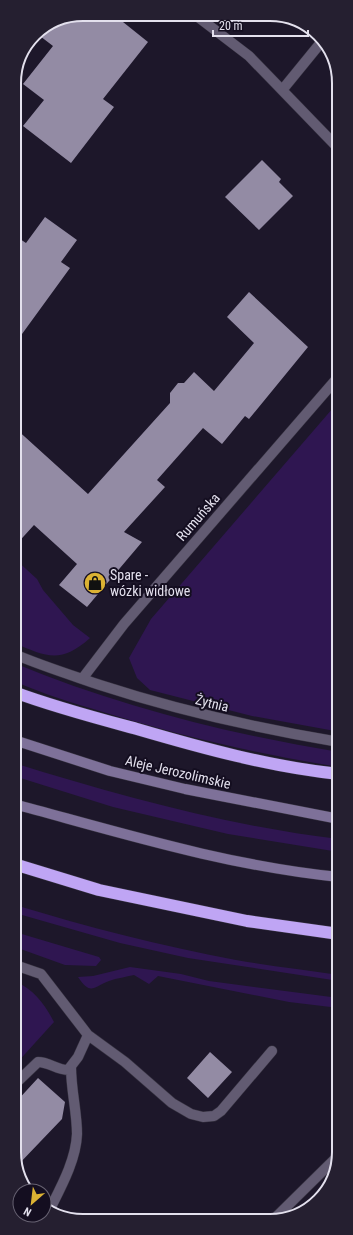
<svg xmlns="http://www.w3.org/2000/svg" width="353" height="1235" font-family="'Roboto Condensed',sans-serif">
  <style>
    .green { fill: #2f1651 }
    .building { fill: #938ba4 }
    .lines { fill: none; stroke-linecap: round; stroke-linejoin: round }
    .lane-casing { stroke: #383442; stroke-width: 11 }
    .street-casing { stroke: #383442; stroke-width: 11 }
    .secondary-casing { stroke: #383442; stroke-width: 11 }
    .highway-casing { stroke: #383442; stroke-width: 13 }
    .lane { stroke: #625b72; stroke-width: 10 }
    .street { stroke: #625b72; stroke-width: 10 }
    .secondary { stroke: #7e7199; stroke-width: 10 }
    .highway { stroke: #bfa5f4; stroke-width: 12 }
    .labels { text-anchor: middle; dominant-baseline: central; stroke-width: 4; stroke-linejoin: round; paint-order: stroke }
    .street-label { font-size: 14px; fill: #e3e0ed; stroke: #140e20 }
    .poi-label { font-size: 14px; fill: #e3e0ed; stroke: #140e20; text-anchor: start }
    .rim { fill: none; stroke: #e3e0ed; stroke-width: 2 }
  </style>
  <rect width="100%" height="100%" fill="#1d172a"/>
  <path class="green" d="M333,408L339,413V728L335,731L252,716L150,690L137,678L129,658L151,619Z
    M14,558L37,579L43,590L73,625L90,638C61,664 47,657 14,643Z
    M14,663C118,706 228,734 339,752V767C258,754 181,736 103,712C73,703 43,694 14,681Z
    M14,763C120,796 229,826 339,839V852L228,834L113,807L14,776Z
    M15,905C88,927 161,946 236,960C270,966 305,970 339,975V981L188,958L120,943L15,913Z
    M15,932L99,957L101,960L96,966L65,965L15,947Z
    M130,967L181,974L209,981L339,998V1008L289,1002L158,976L149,984L134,975C126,977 117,978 109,981C93,987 91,996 78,977L93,976Z
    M15,981C35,991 44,1003 54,1022L15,1065Z"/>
  <path class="building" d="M118,18L148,42L103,99L114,107L71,163L23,126L44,100L23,84L53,46L36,33L57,19Z
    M262,160L281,179L279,182L293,196L259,230L225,197Z
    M45,217L77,240L61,262L70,268L14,345V235L26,243Z
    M249,292L308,347L249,419L245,416L222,444L203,428L157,480L165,487L124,532L142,542L87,607L59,585L77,564L34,525L14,547V427L88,494L170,403V393L178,383H184L194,372L214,391L254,343L227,317Z
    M210,1052L232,1072L208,1098L187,1078Z
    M38,1078L65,1102L62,1119L17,1166L15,1161V1103Z"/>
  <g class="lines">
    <g class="lane-casing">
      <path id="lane" d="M15,965L41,974L88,1035L125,1062L172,1103L191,1114L203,1117L214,1116L221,1111L272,1051
        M15,1084L38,1062C49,1062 57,1070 68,1070L78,1057L88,1035
        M50,1209C61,1187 76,1160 77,1134C77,1112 71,1090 71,1067
        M273,1220L339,1155"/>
    </g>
    <g class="street-casing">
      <path id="street" d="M198,17L249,56L338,148
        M283,89L323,40
        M14,654C42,666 71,675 100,685C180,711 256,728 339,742
        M82,679L124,624L339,376"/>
    </g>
    <g class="secondary-casing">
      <path id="secondary" d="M14,740L110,771L185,789L339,819
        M14,804C122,833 228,866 339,877"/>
    </g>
    <g class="highway-casing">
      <path id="highway" d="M14,692C54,707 96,718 137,729C202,748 271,767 339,774
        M14,864L99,890L247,921L339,934"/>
    </g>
    <use href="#lane" class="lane"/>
    <use href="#street" class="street"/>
    <use href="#secondary" class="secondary"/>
    <use href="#highway" class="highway"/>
  </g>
  <defs>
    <g id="shop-disc" transform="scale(1.15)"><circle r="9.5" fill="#dcb233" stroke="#140e20"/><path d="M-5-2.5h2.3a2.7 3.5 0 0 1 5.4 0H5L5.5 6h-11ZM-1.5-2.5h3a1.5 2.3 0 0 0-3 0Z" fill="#111"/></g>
  </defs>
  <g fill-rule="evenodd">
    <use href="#shop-disc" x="95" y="583"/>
  </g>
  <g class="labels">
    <g class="street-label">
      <text transform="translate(198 517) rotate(-49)">Rumuńska</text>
      <text transform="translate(212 703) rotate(14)">Żytnia</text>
      <text transform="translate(178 772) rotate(13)">Aleje Jerozolimskie</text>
    </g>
    <g class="poi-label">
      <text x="110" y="575">Spare -<tspan x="110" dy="16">wózki widłowe</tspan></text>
    </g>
  </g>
  <path d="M0 0H353V1235H0ZM83 21H270A62 62 0 0 1 332 83V1152A62 62 0 0 1 270 1214H83A62 62 0 0 1 21 1152V83A62 62 0 0 1 83 21Z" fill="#251f30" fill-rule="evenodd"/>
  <path class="rim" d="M83 21H270A62 62 0 0 1 332 83V1152A62 62 0 0 1 270 1214H83A62 62 0 0 1 21 1152V83A62 62 0 0 1 83 21Z"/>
  <g transform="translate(32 1203) rotate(208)"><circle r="19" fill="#140e20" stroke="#676272"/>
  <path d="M0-3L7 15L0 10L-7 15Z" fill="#dcb233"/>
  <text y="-6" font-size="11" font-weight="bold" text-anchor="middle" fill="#e3e0ed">N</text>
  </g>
  <path d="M213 30v6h95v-6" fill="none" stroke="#e3e0ed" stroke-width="2"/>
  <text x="219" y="30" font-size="12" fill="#e3e0ed" stroke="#140e20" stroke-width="3" paint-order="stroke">20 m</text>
</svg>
